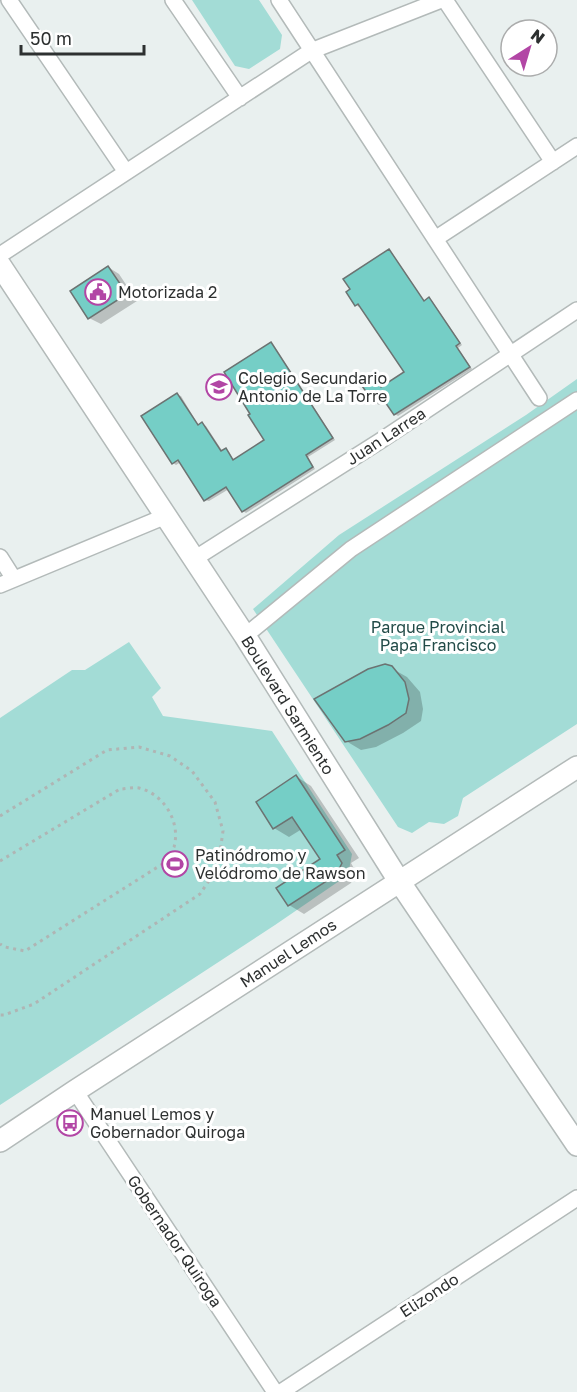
<svg xmlns="http://www.w3.org/2000/svg" width="577" height="1392" font-family="'Golos Text',sans-serif">
  <style>
    .green { fill: #a3dcd6 }
    .shadow { fill: #0003 }
    .building { fill: #75cec6; stroke: #6c7372; stroke-width: 1.5 }
    .lines { fill: none; stroke-linecap: round; stroke-linejoin: round }
    .street-casing { stroke: #b3bab9; stroke-width: 18 }
    .secondary-casing { stroke: #b3bab9; stroke-width: 24 }
    .path { stroke: #afb5b4; stroke-width: 3; stroke-dasharray: 3 4.5; stroke-linecap: butt }
    .street { stroke: #fff; stroke-width: 15 }
    .secondary { stroke: #fff; stroke-width: 21 }
    .labels { text-anchor: middle; dominant-baseline: central; stroke-width: 6; stroke-linejoin: round; paint-order: stroke }
    .poi-label { font-size: 16px; fill: #2d3030; stroke: #fff; text-anchor: start }
    .street-label { font-size: 16px; fill: #2d3030; stroke: #fff }
    .park-label { font-size: 16px; fill: #224b48; stroke: #fff }
  </style>
  <rect width="100%" height="100%" fill="#e9f0ef"/>
  <path class="green" d="M192,0H259L282,35L280,49L249,69L235,66Z
    M577,379V724L463,798L458,816L444,824L429,822L412,833L398,827L253,609L339,535L526,415Z
    M129,642L161,688L152,697L163,716L272,731L352,854L348,875L275,925L0,1105V718L72,670H85Z"/>
  <path class="shadow" d="M389,251L392,253L425,302L429,299L432,301L462,345L458,348L472,369L398,416L395,414L386,401L379,405L376,403L375,379L379,381L383,387L406,372L361,305L359,307L356,305Z
    M108,267L119,274L137,301L101,324L89,318Z
    M271,344L274,346L335,440L308,457L315,469L246,513L243,511L229,489L209,501L205,500L181,462L176,465L173,463L177,395L181,396L199,426L202,424L206,426L223,452L226,450L229,452L234,461L266,440Z
    M391,668L407,677L420,692L423,709L421,721L403,733L376,747L361,750L346,741Z
    M297,777L311,786L359,858L351,863L356,872L351,883L304,914L289,905L322,860L302,829L289,837L274,828Z"/>
  <path class="building" d="M389,249L424,301L429,297L460,343L456,346L470,367L394,415L383,399L375,404L362,386L375,378L381,387L404,372L358,304L355,306L346,292L350,289L343,279Z
    M108,266L127,294L88,319L70,291Z
    M271,342L333,438L306,455L313,467L242,512L226,487L204,501L178,460L172,464L141,416L177,393L198,425L202,422L221,451L226,448L233,460L264,440L248,415L250,414L224,372Z
    M385,664L392,666L405,682L409,699L406,713L388,725L360,739L345,742L314,699L368,669Z
    M296,775L345,850L337,855L342,863L336,875L288,906L276,888L320,859L292,817L273,829L256,802Z"/>
  <g class="lines">
    <g class="street-casing">
      <path id="street" d="M9,0L126,172
        M173,0L240,98
        M279,0L539,398
        M445,0L553,162
        M435,239L577,146
        M0,255L311,51L441,0
        M0,557L14,579
        M194,559L380,441L577,310
        M0,585L166,516
        M245,636L351,549L577,400
        M75,1091L275,1392
        M281,1392L577,1198"/>
    </g>
    <g class="secondary-casing">
      <path id="secondary" d="M0,265L245,636L399,881L577,1145
        M0,1141L75,1091L577,767"/>
    </g>
    <path class="path" d="M0,816L107,750L139,747L170,756L192,771L215,802L223,831L220,852L212,876L200,894L34,1004L4,1015H0
      M0,861L120,789C126,789 133,787 139,788C164,794 181,822 174,847C172,852 167,858 164,863L25,951L5,947L0,944"/>
    <use href="#street" class="street"/>
    <use href="#secondary" class="secondary"/>
  </g>
  <defs>
    <g id="civic-ring" transform="scale(1.35)"><circle r="9.5" fill="#fff" stroke="#b246a5" stroke-width="1.5"/><path d="M-.6-6.5H3V-4.5H.6V-3L4-1V1h2V6H-6V1h2V-1L-.6-3ZM-1.2 2.5V6h2.4V2.5Z" fill="#b246a5"/></g>
    <g id="school-ring" transform="scale(1.35)"><circle r="9.5" fill="#fff" stroke="#b246a5" stroke-width="1.5"/><path d="M0-5L7-2L0 1L-7-2ZM-4 1L0 2.5L4 1V4Q0 6-4 4Z" fill="#b246a5"/></g>
    <g id="stadium-ring" transform="scale(1.35)"><circle r="9.5" fill="#fff" stroke="#b246a5" stroke-width="1.5"/><path d="M0-5a6.5 5 0 1 0 0 10a6.5 5 0 1 0 0-10ZM-3.5-1.8h7v3.6h-7Z" fill="#b246a5"/></g>
    <g id="bus-ring" transform="scale(1.35)"><circle r="9.5" fill="#fff" stroke="#b246a5" stroke-width="1.5"/><path d="M-5-6H5V4H4V6H2V4H-2V6H-4V4H-5ZM-3.5-4V0h7V-4ZM-3.5 1.2v1.5H-2V1.2ZM2 1.2v1.5H3.5V1.2Z" fill="#b246a5"/></g>
  </defs>
  <g fill-rule="evenodd">
    <use href="#civic-ring" x="98" y="292"/>
    <use href="#school-ring" x="219" y="387"/>
    <use href="#stadium-ring" x="175" y="864"/>
    <use href="#bus-ring" x="70" y="1123"/>
  </g>
  <g class="labels">
    <g class="poi-label">
      <text x="118" y="292">Motorizada 2</text>
      <text x="238" y="378">Colegio Secundario<tspan x="238" dy="18">Antonio de La Torre</tspan></text>
      <text x="195" y="855">Patinódromo y<tspan x="195" dy="18">Velódromo de Rawson</tspan></text>
      <text x="90" y="1114">Manuel Lemos y<tspan x="90" dy="18">Gobernador Quiroga</tspan></text>
    </g>
    <g class="street-label">
      <text transform="translate(386 436) rotate(-33)">Juan Larrea</text>
      <text transform="translate(288 705) rotate(58)">Boulevard Sarmiento</text>
      <text transform="translate(288 953) rotate(-33)">Manuel Lemos</text>
      <text transform="translate(175 1241) rotate(56)">Gobernador Quiroga</text>
      <text transform="translate(429 1295) rotate(-33)">Elizondo</text>
    </g>
    <g class="park-label">
      <text x="438" y="627">Parque Provincial<tspan x="438" dy="18">Papa Francisco</tspan></text>
    </g>
  </g>
  <g transform="translate(529 48) rotate(37)"><circle r="28" fill="#ffffff" stroke="#abacac" stroke-width="1.5"/>
  <path d="M0-4.5L10 22L0 15L-10 22Z" fill="#b246a5"/>
  <text y="-9" font-size="16" font-weight="bold" text-anchor="middle" fill="#2d3030">N</text>
  </g>
  <path d="M21 45v9h123v-9" fill="none" stroke="#2d3030" stroke-width="3"/>
  <text x="30" y="45" font-size="18" fill="#2d3030" stroke="#ffffff" stroke-width="4.5" paint-order="stroke">50 m</text>
</svg>
